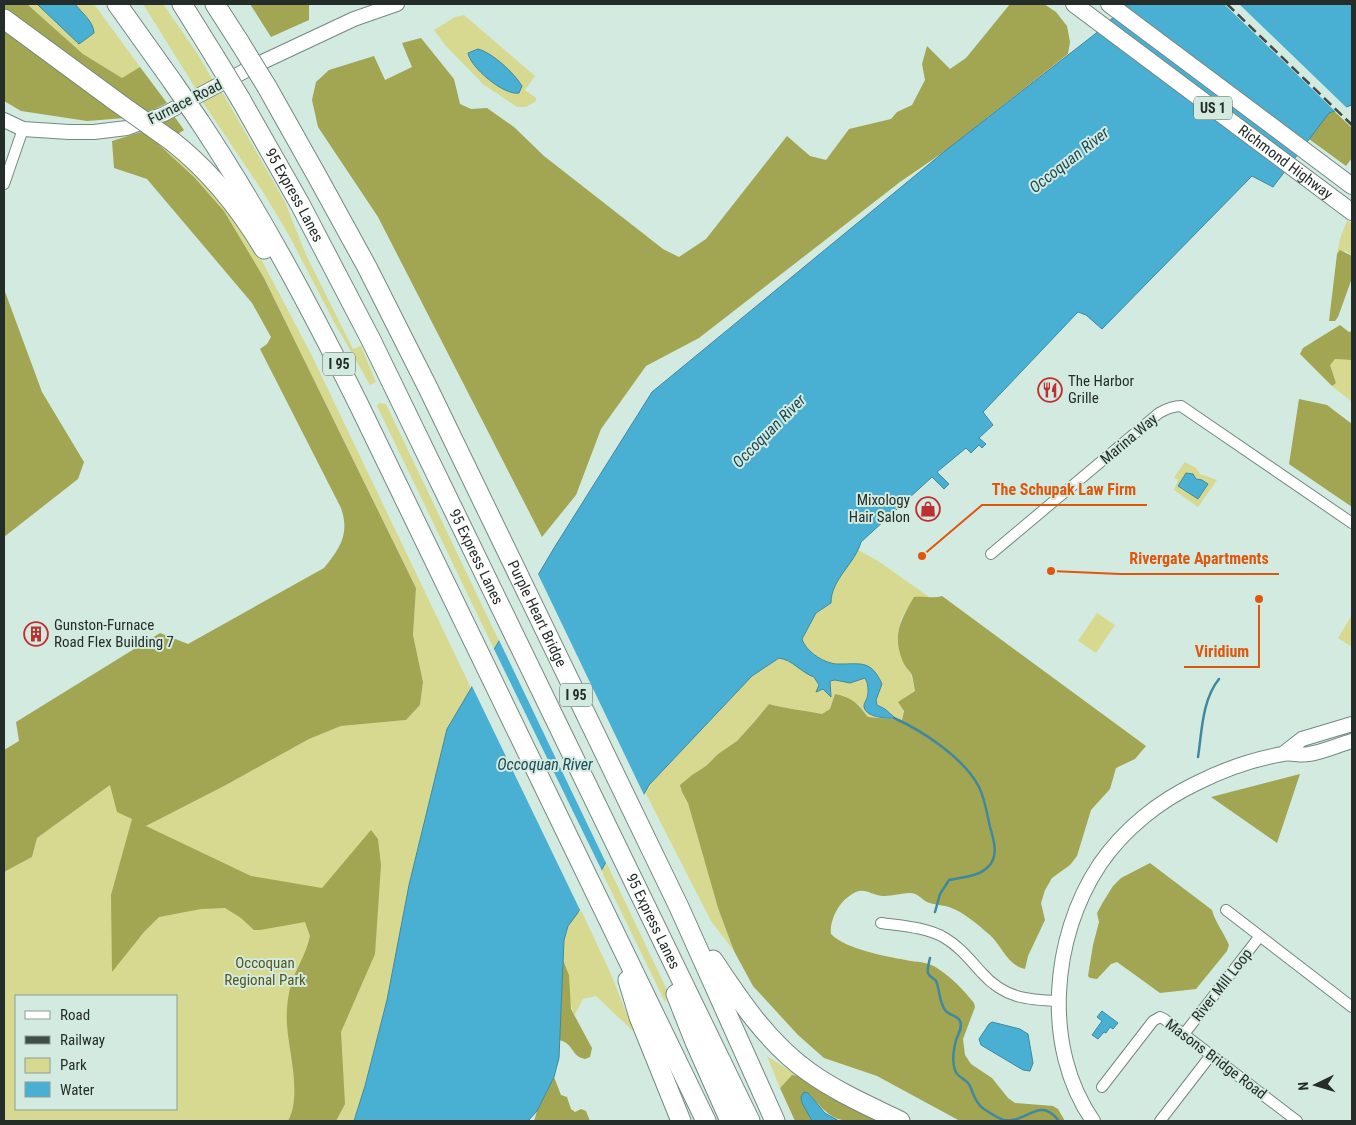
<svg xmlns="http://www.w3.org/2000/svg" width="1356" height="1125" font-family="'Roboto Condensed',sans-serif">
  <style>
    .green { fill: #d6d98f; fill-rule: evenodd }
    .forest { fill: #a2a552 }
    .water { fill: #4ab0d3; stroke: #3f89a0 }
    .pier { fill: #d3eae0 }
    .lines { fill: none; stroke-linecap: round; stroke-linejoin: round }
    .stream { stroke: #3f89a0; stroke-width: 2.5 }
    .street-casing { stroke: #748980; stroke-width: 12 }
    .secondary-casing { stroke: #748980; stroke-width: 16 }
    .primary-casing { stroke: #748980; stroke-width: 18 }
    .highway-casing { stroke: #748980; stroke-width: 21 }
    .street { stroke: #fff; stroke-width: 10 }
    .secondary { stroke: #fff; stroke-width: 14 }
    .primary { stroke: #fff; stroke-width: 16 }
    .highway { stroke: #fff; stroke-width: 19 }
    .rail { stroke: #404c47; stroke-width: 2.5; stroke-dasharray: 10 5; stroke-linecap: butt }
    .highway-bridge-casing { stroke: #748980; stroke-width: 21; stroke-linecap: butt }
    .highway-bridge { stroke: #fff; stroke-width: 19 }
    .labels { text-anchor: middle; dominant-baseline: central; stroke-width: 4; stroke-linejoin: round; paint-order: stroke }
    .shield { fill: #d3eae0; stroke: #586660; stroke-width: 1 }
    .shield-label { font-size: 14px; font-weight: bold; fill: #242d29 }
    .street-label { font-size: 15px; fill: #242d29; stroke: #d3eae0 }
    .poi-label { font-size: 15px; fill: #242d29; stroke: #d3eae0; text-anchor: start }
    .park-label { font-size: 15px; fill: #57581b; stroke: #d3eae0 }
    .water-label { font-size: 16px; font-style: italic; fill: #1d4958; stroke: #d3eae0 }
    .leader { fill: none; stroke: #de570d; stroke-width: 2 }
    .callout-dot { fill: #de570d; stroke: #d3eae0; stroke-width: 2 }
    .callout-label { font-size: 16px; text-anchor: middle; font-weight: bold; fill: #de570d; stroke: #d3eae0; stroke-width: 4; stroke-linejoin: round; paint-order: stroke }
  </style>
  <rect width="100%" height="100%" fill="#d3eae0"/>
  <path class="green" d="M27,4H94L140,67L122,78L83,54Z
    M143,4H163L197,53L214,82L196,89Z
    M464,15L535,76L525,90L536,98V101L526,107H517L483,84L445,45L434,30L455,17Z
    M221,90L285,202L306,255L353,349L361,346L376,382L370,385L334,322L291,239L265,195L202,101Z
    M144,131L193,167L243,230L261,259L312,356L471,688L447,729L409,885L387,1000L365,1086L354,1121H4V872L32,857L37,838L110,785L146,826L226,785L309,739L341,726L406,720L420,705L423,682L413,635L416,588L264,278L224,211L194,177ZM16,996H176V1109H16Z
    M1347,220L1352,224V256L1346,251L1337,254L1340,239Z
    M1335,359L1352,360V402L1332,386L1336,383L1329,365Z
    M379,403L386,404L499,641L494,649L377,406Z
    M1185,462L1196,468L1200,474L1217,480L1198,507L1174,490L1178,480L1174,477Z
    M858,550L878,561L932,599L923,597L914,598L901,619L898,633L905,665L911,674L915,691L905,697L902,720L868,717L857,704L835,694L830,709L822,714C804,710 786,709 769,704L737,741L718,754L706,766L692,775L682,792L688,803L718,908L734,951L711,921L645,792L649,785L752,676L779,658C793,660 800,672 814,677L819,685L817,691L823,688L827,693L831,691L829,686L830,681L835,680L850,683L865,678C870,687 868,696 864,705C870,717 881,720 895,719L885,709L877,705L876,700L882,684L855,663C850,663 843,665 838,665C825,663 806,652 802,639L816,613L831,603C831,584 847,566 858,550Z
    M1097,613L1115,625L1096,653L1078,641Z
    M1352,615V647L1338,638Z
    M606,862L668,992L665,1002L601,870Z
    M580,908L610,972L634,1032L596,996L583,999L574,1016L570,1000L569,975L563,960L564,940L568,926Z
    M767,1056L798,1076L792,1075L780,1088Z"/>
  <path class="forest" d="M4,4H27L83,54L122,78L140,67L167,103L148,112L76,63L4,9Z
    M250,4H309V20L271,37Z
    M1010,4H1044L1056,12L1067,26L1070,42L1068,54L945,151L900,182L699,338L646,366L601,429L576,495L542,537L378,217L318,127L312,100L316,82L329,70L374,56L385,80L412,67L402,43L421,38L454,79L460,104L471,109L487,108L514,127L544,156L663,249L679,257L706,239L787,136L810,156L826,160L849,129L891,119L897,112L912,105L925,80L922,64L927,46L950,69L966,58Z
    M4,29L125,118L87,121L21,111L4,101Z
    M1334,111L1352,128V158L1346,166L1309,139L1329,112Z
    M174,116L184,130L175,136L161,124Z
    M144,131L194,177L224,211L264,278L416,588L413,635L423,682L420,705L406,720L341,726L309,739L226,785L146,826L251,876L322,888L371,830L378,839L381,865L375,954L341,1032L345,1104L336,1121H288C302,1096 289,1053 287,1025C286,1009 288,991 294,976C300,963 307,950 310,936L305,922L260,930H254L241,918L225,908L201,909L159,917L144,932L112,972L111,895L132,819L117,812L110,785L37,838L32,857L4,872V750L19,741L16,722L160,633L188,644L324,568C340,548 350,534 341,508L260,349L267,344L271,337L252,303L147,179L114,168L112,141Z
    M1340,250L1352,256V278L1338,317L1335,321H1329L1337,254Z
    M4,289L42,392L84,462L78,479L4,537Z
    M1340,325L1349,332L1352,331V360L1335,359L1330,365L1336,383L1332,386L1300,354L1303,348Z
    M1299,399L1327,405L1352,424V507L1289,464Z
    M942,596L1146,746L1135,759L1116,768L1110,789L1091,810L1077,856L1070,865L1052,878L1045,890L1041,903L1045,920L1028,956L1025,969C1007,965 1002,946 990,935C978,925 964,912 949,907C942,905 934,905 927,902C921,899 918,893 910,893C902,893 893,896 884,896C868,895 864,884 848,897C838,904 829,922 831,934C846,950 890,957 911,961C920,962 930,963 937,968C952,978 963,989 974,1003L975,1007L963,1039L965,1055L971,1064L992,1078L1008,1098L1015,1103L1053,1106L1058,1109L1065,1121H960L877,1076L824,1058L798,1035L753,986L734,951L718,908L688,803L682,792L680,785L692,775L706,766L718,754L737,741L754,722L769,704C786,709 804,710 822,714L830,709L835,694C853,698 857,703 868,717L902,720L904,711L898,702L915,691C914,686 913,680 912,675C910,671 905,667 903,662C892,635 900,621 914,597C925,596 932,599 942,596Z
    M1300,774L1277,843L1211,797Z
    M1150,863L1212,910C1215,922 1224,933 1229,945L1227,951L1196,989L1160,993L1117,962L1111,964L1097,979L1090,978L1088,976L1093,945L1099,922L1097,913L1103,902L1113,886L1121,878Z
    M563,960L569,975L571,1009L592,1048L590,1057L585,1059C570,1056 575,1044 559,1040Z
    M792,1075L798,1076L838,1101L878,1121C838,1121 836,1125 808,1093L809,1117L812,1121H795L780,1088Z
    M554,1077L561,1095L567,1097L571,1109L575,1112L581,1109L586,1111L590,1121H534L537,1111Z"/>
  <path class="water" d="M40,4H75C81,12 94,22 94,33L79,44L38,5Z
    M1128,4H1352V105L1329,113L1273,187L1252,176L1102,329L1086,315L1078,312L983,412L993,425L979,438L986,444L982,448L979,445L971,453L966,448L937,472L949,484L944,489L932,477L861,542C855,564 831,579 831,603L816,613L802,639C806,652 826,665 840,664C862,664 871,660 882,684L876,700L877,705L885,709L895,718C887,719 863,717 864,705C864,704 867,698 867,698C869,691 868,683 865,678L850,683L835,680L830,681L831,697L823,689L816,692L819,685L814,677C800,672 793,660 779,658L752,676L649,785L577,914L568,926L564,940L559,1058L554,1077L537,1111L528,1121H354L365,1086L387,1000L409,885L447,729L554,548L652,392L945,151L1095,34Z
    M478,49C493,53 514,73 522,86L519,93C504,96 470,67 468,53Z
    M1186,473L1193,474L1196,479L1202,480L1208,484L1198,499L1178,486Z
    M1102,1011L1118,1023L1113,1029L1110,1027L1106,1033L1104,1032L1098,1039L1092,1035L1102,1021L1097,1017Z
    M992,1022L1020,1029L1028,1034L1033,1063L1030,1071L1023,1070L981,1045L979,1039L989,1024Z
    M804,1092L808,1093L825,1113L839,1121H812L802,1103L801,1097Z"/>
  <path class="pier" d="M1224,4H1239L1348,109L1337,113Z
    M537,572L645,797L607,865L498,638Z
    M493,647L603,873L581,912L471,684Z"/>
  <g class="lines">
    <path class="stream" d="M894,718C923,731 964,758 979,787C985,799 987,814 990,827C994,840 999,857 988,867C978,877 962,877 949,880L940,894L935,912
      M1198,757C1202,731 1202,700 1219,679
      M930,958C929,963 927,968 928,973C930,978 934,978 936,981C940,990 939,1002 945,1010C949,1016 958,1015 960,1021C963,1028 958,1034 956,1040C954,1048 952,1062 955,1070C957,1078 967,1079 970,1086C974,1096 977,1106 987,1111C990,1113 1000,1119 1004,1120C1027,1124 1039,1095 1059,1121"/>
    <g class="street-casing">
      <path id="street" d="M4,184L23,129
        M991,554L1159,413C1166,409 1172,406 1181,406L1352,523
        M1226,910L1352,1007
        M881,923C902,926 926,927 945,938C960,947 970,960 982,973C1004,998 1027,1000 1059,1001
        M1184,1034L1260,936
        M1102,1087L1153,1021L1160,1017L1164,1019L1297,1121
        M1160,1121L1211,1055"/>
    </g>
    <g class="secondary-casing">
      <path id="secondary" d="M4,120L23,129L69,132H94L127,128L164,114L256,65L354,19L397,4
        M1284,753L1302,739L1352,724
        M1093,1121C1042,1048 1051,937 1100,864C1124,829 1159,801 1197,783C1223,770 1254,759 1283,754C1291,752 1300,756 1309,754C1323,752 1338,745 1352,741"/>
    </g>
    <g class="primary-casing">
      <g id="primary">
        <path id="s1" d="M1074,4L1352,212"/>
        <path d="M1109,4L1352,186"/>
      </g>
    </g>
    <g class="highway-casing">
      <g id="highway">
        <path d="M117,4L172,81"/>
        <path d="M182,4L215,57"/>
        <path d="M215,4L240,43"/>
        <path d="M4,19L117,102"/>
        <path id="s2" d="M267,87L317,176L367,267L428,388L679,907L775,1121"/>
        <path id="s3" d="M241,100L300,204L371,340L750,1121"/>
        <path d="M200,122C259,211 309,305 357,401L706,1121"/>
        <path d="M173,142C211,172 239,207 264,249"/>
        <path d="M713,960C740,1001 769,1044 809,1072C837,1092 869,1106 900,1121"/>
        <path d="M628,980L639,1017L681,1121"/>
        <path d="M676,994L695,1042L730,1121"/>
      </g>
    </g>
    <use href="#street" class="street"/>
    <use href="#secondary" class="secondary"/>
    <use href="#primary" class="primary"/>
    <use href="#highway" class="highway"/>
    <path class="rail" d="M1227,4L1352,125"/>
    <g class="highway-bridge-casing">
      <path id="highway-bridge" d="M240,43L267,87
        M215,57L241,100
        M172,81L200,122
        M117,102L173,142"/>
    </g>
    <use href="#highway-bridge" class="highway-bridge"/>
  </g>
  <defs>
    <g id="restaurant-ring" transform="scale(1.25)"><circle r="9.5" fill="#d3eae0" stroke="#be2f32" stroke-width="1.5"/><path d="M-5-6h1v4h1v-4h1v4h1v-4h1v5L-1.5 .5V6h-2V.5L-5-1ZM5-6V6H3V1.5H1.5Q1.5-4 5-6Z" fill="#be2f32"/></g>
    <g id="shop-ring" transform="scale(1.25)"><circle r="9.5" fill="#d3eae0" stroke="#be2f32" stroke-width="1.5"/><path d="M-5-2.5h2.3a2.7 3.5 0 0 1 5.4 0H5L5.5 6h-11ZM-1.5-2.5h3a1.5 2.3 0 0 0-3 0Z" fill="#be2f32"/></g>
    <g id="building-ring" transform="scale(1.25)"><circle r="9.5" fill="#d3eae0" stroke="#be2f32" stroke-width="1.5"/><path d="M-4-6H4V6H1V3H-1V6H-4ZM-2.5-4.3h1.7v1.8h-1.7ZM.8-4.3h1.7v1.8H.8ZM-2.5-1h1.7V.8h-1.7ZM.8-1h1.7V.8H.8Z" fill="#be2f32"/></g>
  </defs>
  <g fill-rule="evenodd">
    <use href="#restaurant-ring" x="1050" y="390"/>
    <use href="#shop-ring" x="928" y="509"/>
    <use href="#building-ring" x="36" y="634"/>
  </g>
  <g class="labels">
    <g class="shield">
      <rect x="1194" y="96.5" width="38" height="23" rx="4"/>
      <rect x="323" y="352.5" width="32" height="23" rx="4"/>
      <rect x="560" y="683.5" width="32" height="23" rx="4"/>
    </g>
    <g class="shield-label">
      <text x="1213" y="108">US 1</text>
      <text x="339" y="364">I 95</text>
      <text x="576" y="695">I 95</text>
    </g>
    <g class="street-label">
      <text transform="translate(185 102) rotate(-27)">Furnace Road</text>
      <text stroke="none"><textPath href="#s1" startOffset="264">Richmond Highway</textPath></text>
      <text stroke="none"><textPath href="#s3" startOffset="109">95 Express Lanes</textPath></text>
      <text transform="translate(1129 439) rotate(-40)">Marina Way</text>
      <text stroke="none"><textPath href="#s3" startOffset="514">95 Express Lanes</textPath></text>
      <text stroke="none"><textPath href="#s2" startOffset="592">Purple Heart Bridge</textPath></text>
      <text stroke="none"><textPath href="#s3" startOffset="919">95 Express Lanes</textPath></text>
      <text transform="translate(1222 985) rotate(-52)">River Mill Loop</text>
      <text transform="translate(1216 1059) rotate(37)">Masons Bridge Road</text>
    </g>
    <g class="poi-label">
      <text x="1068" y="381">The Harbor<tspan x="1068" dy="17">Grille</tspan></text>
      <text x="910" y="500" text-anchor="end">Mixology<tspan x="910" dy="17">Hair Salon</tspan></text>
      <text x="54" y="625">Gunston-Furnace<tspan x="54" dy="17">Road Flex Building 7</tspan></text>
    </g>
    <g class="park-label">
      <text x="265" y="963">Occoquan<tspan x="265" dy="17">Regional Park</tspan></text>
    </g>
    <g class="water-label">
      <text transform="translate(1069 160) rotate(-38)">Occoquan River</text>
      <text transform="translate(769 431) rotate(-45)">Occoquan River</text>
      <text x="545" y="764">Occoquan River</text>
    </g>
  </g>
  <path class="leader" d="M922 556L982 505H1147M1051 571L1120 574H1279M1259 599L1259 667H1184"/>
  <g class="callout-dot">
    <circle cx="922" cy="556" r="5"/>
    <circle cx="1051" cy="571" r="5"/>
    <circle cx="1259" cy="599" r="5"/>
  </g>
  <g class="callout-label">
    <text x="1064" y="495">The Schupak Law Firm</text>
    <text x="1199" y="564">Rivergate Apartments</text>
    <text x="1222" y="657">Viridium</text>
  </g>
  <rect width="1356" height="1125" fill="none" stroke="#242d29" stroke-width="10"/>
  <rect x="15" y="995" width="162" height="115" fill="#d3eae0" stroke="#8d9e97"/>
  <rect x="25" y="1011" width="25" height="8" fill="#ffffff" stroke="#8d9e97"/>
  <text x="60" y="1020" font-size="15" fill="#242d29">Road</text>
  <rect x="25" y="1036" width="25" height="8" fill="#404c47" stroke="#8d9e97"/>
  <text x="60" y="1045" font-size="15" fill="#242d29">Railway</text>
  <rect x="25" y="1058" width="25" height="15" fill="#d6d98f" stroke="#8d9e97"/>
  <text x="60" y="1070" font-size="15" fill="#242d29">Park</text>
  <rect x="25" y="1082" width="25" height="15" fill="#4ab0d3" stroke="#8d9e97"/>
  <text x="60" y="1095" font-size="15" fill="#242d29">Water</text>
  <g transform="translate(1316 1085) rotate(265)" stroke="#d3eae0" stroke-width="4" paint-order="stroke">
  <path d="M0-4L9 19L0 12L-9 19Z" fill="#242d29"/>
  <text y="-8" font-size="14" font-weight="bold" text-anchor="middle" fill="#242d29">N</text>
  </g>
</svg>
